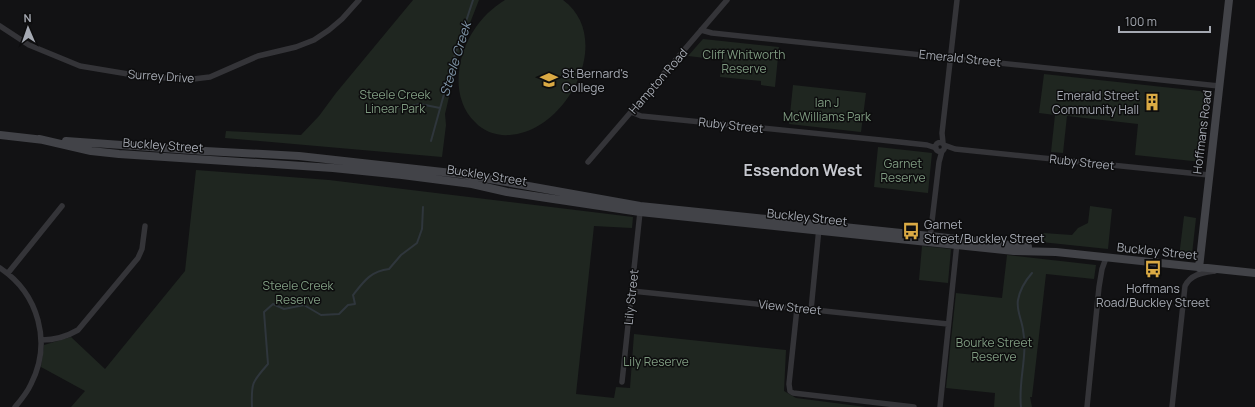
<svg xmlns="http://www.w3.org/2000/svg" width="1255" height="407" font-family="Manrope,sans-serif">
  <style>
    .green { fill: #1f2620 }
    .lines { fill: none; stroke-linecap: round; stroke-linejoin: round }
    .stream { stroke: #2f363c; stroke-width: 2 }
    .minor { stroke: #343438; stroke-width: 5.5 }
    .secondary { stroke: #424348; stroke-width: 8 }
    .labels { text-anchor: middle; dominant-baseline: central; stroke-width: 3; stroke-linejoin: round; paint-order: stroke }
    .park-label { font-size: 12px; fill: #7f9b81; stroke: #0d0d0e }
    .street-label { font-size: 12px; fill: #a5a9b2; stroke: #0d0d0e }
    .poi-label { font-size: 12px; fill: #a5a9b2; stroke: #0d0d0e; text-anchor: start }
    .water-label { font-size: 13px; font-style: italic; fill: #8096a9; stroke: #0d0d0e }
    .district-label { font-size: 16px; font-weight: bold; fill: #c6c8cf; stroke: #0d0d0e }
  </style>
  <rect width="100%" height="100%" fill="#121214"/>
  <path class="green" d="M413,0H479L461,46L445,114L446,125L442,157L225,138L226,131L301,135L319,116L336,93Z
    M505,0H563C615,38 568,131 510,135C497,136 484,132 475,122C461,109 457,89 459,72C462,42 480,15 505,0Z
    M703,39L779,47L775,87L761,85V81L720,77L722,60L688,56Z
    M1044,74L1209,92L1202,162L1135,155L1138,124L1067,116L1063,153L1051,152L1055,115L1039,113Z
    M793,85L866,93L861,132L789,124Z
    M878,147L932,153L928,193L874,187Z
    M196,170L329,180L633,217L632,228L594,226L576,394L614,398L616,387L630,388L634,334L786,350L784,391L796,398L866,407H71L85,391L41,367L44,345L71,337L105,369L185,271Z
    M1090,206L1112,209L1108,249L1041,242L1043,233L1072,235L1078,228L1088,223Z
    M1184,216L1196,218L1192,254L1189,257H1179Z
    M922,246L951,249L948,283L919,280Z
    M1007,255L1096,265L1094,279L1046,274L1032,397H1030L1032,407H994L995,393L946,388L956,293L1002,298Z"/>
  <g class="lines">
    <path class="stream" d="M392,107L403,108L420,104L440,108
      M431,141L454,58L473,0
      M252,407C251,383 252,382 268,364L264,312L273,304L284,309L304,305L321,315L339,314L348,305L355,304L353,295C364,281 371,271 389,269L401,255L417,243L422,229L423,207
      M1021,407C1018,381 1028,356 1023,330C1022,320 1016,310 1018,300C1020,289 1025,281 1032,273"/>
    <path class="minor" d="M0,26L29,45L80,66L128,74L185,80L210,77L258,56L296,47L314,40L329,30L342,19L359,0
      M701,30L712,33L1219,86
      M631,112L641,116L881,140L927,145L936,148
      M935.5 147a4.5 4.5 0 1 1 9 0a4.5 4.5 0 1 1-9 0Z
      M943,143L942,133L957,0
      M944,145L955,149L1209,175
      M588,162L727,0
      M930,238L939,162L942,151
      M0,268C39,294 52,343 31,384C27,393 21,400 15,407
      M8,273L62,206
      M632,291L948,324
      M797,308L789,384L790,391L793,393L914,407
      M811,310L819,228
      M42,340C55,340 66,337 78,330L138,258L142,249L145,226
      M622,382L640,212
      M940,407L957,243
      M1087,407L1099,287L1102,269L1106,258
      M1172,407L1185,286C1191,274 1202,273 1215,271"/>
    <path class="secondary" d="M0,135L44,140
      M39,139L91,151L119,154L333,168L402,175L472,184L507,192L640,212L1014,251L1056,252L1255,273
      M66,141L205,151L299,156L461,174L640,206L930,236L1028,247
      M1199,268L1229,0"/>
  </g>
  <defs>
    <g id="school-bare" transform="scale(1.38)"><path d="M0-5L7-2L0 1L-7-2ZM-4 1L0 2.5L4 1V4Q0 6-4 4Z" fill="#daaa44" stroke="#0d0d0e" stroke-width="2.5" paint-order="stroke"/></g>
    <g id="building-bare" transform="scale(1.38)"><path d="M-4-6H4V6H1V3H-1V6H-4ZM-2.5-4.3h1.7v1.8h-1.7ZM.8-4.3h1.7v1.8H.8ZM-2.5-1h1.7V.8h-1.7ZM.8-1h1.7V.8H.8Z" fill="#daaa44" stroke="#0d0d0e" stroke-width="2.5" paint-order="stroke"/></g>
    <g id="bus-bare" transform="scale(1.38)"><path d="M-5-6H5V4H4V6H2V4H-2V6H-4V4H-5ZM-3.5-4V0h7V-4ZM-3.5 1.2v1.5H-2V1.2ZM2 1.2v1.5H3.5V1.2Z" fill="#daaa44" stroke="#0d0d0e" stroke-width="2.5" paint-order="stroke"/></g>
  </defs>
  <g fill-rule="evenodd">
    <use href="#school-bare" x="549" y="80"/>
    <use href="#building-bare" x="1152" y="102"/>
    <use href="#bus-bare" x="911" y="231"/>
    <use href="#bus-bare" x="1153" y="269"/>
  </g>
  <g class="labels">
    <g class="park-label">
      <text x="744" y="54">Cliff Whitworth<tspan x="744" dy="14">Reserve</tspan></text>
      <text x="395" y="94">Steele Creek<tspan x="395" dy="14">Linear Park</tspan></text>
      <text x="827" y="102">Ian J<tspan x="827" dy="14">McWilliams Park</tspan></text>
      <text x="903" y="163">Garnet<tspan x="903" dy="14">Reserve</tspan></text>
      <text x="298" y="285">Steele Creek<tspan x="298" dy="14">Reserve</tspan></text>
      <text x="994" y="342">Bourke Street<tspan x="994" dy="14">Reserve</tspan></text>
      <text x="656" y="361">Lily Reserve</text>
    </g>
    <g class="street-label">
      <text transform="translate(960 58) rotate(6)">Emerald Street</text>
      <text transform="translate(161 76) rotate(4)">Surrey Drive</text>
      <text transform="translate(658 81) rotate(-49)">Hampton Road</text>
      <text transform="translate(731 125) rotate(6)">Ruby Street</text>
      <text transform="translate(1202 132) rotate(-83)">Hoffmans Road</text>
      <text transform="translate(163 145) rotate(4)">Buckley Street</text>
      <text transform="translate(1082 162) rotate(6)">Ruby Street</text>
      <text transform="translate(487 175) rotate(9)">Buckley Street</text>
      <text transform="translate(807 217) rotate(6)">Buckley Street</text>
      <text transform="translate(1157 251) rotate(6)">Buckley Street</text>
      <text transform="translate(631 297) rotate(-84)">Lily Street</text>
      <text transform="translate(790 307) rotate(6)">View Street</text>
    </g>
    <g class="poi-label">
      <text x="562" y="73">St Bernard's<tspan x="562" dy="14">College</tspan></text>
      <text x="1139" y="95" text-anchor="end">Emerald Street<tspan x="1139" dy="14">Community Hall</tspan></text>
      <text x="924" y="224">Garnet<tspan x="924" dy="14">Street/Buckley Street</tspan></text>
      <text x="1153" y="288" text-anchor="middle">Hoffmans<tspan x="1153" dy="14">Road/Buckley Street</tspan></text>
    </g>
    <g class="water-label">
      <text transform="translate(455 59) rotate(-73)">Steele Creek</text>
    </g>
    <g class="district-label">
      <text x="803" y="170">Essendon West</text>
    </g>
  </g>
  <g transform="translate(28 28) rotate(358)" stroke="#0d0d0e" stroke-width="3" paint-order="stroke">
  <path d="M0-3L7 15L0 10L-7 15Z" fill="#a5a9b2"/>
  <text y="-6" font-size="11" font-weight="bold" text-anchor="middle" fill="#a5a9b2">N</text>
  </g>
  <path d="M1119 26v6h91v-6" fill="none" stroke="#a5a9b2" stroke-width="2"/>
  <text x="1125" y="26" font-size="12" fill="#a5a9b2" stroke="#0d0d0e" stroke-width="3" paint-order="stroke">100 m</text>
</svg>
